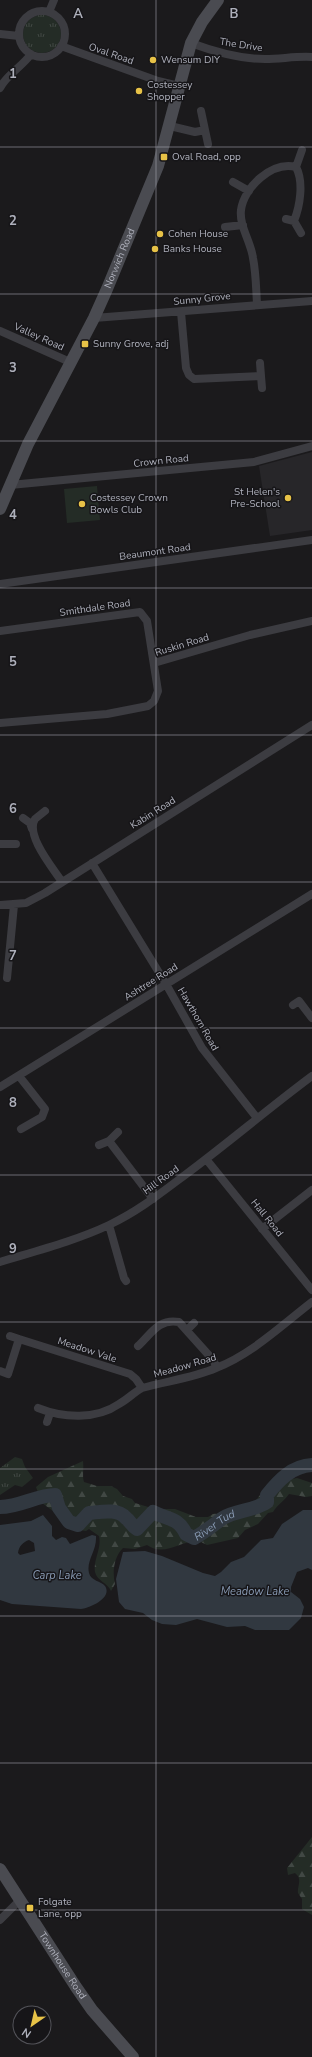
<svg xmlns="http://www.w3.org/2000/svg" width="312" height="2057" font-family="'Nunito Sans',sans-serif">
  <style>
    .built { fill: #272629 }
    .grass { fill: url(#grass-tufts) }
    .forest { fill: url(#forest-firs) }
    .garden { fill: #242c26 }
    .water { fill: #313840; fill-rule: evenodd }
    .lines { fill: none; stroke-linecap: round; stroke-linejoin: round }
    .river { stroke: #313840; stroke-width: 14 }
    .street { stroke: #3c3c41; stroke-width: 8 }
    .secondary { stroke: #4a4b51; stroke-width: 12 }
    .grid { fill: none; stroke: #aeb0bb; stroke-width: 1; stroke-opacity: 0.55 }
    .poi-dot { fill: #e7c247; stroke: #161518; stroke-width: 1.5 }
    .labels { text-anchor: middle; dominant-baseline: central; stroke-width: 3; stroke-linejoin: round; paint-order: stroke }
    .street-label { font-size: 10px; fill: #aeb0bb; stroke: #161518 }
    .poi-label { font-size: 10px; fill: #aeb0bb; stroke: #161518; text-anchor: start }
    .water-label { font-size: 11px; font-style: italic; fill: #889ab3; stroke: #161518 }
    .grid-label { font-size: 13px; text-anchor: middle; font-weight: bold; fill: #aeb0bb; stroke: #161518; stroke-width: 3; stroke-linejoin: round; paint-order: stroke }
  </style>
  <defs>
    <pattern id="grass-tufts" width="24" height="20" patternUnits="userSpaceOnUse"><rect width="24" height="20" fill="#242c26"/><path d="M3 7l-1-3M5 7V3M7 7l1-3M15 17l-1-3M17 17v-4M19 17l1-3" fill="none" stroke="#414844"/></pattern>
    <pattern id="forest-firs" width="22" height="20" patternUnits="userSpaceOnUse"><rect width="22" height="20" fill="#242c26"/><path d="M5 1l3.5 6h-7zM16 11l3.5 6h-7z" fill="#414844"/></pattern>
  </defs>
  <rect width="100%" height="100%" fill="#1b1a1c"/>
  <path class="built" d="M312,452V530L270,536L259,466Z"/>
  <path class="grass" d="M23 34a19 19 0 1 1 38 0a19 19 0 1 1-38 0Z
    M15,1457L22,1459L25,1467L33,1478L22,1487L15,1485L0,1495V1468Z"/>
  <path class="forest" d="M83,1461C84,1469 82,1476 84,1482L97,1486H111L117,1489L123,1496L132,1499L135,1503L155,1509H175L196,1517H208L213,1514L222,1513L237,1516L245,1515L269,1483L297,1478L312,1483V1496L306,1497L289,1494C284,1501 278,1504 273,1512L268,1513L258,1524L245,1530L238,1538L207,1545C187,1532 168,1560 147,1545L135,1549L123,1548C114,1557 112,1572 115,1584L111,1591C108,1583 97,1581 95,1572C93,1560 102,1548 99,1536L89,1529L86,1531L73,1529L68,1522L42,1503L36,1487L48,1477Z
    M312,1837V1915L302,1909V1899L298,1893C297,1886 303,1879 295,1873L288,1875L287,1868Z"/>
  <path class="garden" d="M97,486L100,520L67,523L64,489Z"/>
  <path class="water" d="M303,1510H312V1570L308,1568L297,1572L291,1587V1592L300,1599L304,1607L301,1618L289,1630H255L245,1626L227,1627L197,1619L176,1625L162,1624L152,1620L143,1613L125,1609L119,1602L116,1579L123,1552L145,1551L162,1556L203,1573L215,1576L221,1572L231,1562L244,1557L261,1540L273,1538L282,1524Z
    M43,1515L52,1526V1536L56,1540L62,1537L66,1538L70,1544L92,1535L96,1536C97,1551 86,1560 89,1573C91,1581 101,1581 105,1586C113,1598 89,1608 81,1609L12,1604L0,1600V1525L31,1521ZM29,1540L34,1543L35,1551L20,1555L18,1553C19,1546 23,1542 29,1540Z"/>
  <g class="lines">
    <path class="river" id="s1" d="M0,1507C20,1507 37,1495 55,1495L59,1508L69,1522L78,1525L89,1513C101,1512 117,1508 126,1518C131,1522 131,1525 137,1529L153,1512C168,1520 178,1517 186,1534L194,1538C205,1532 213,1525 223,1518C236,1510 254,1511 267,1502V1495C279,1480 292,1466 312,1465"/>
    <path class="street" d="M19 34a23 23 0 1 1 46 0a23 23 0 1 1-46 0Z
      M49,12L54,0
      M0,34L19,36
      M191,43C215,52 239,59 265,59C281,59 296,56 312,57
      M61,46L158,81L179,86
      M0,88C7,74 22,67 31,54
      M201,111L208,144
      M170,126L195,132L205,130
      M296,167L302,150
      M233,182L249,191
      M286,219L294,221
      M225,227L243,225
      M257,304C256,288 256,273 253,258C251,242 239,226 241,210C244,187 272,161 296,167C304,182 300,206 294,221L301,233
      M181,312L186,368L189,375L194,379L261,376L260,363
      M94,318L312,301
      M0,331L70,362
      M261,376L262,388
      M10,485L254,462L312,446
      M0,584L312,540
      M0,631L140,612L147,621L158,691L154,701L148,706L107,714L0,723
      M154,663L250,635L312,621
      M45,811L35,819C25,835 53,868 62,882
      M23,818L30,823L32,829
      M0,844H16
      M92,863L166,984L202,1048L257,1118
      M0,905L26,903L45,893L312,725
      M7,978L14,905
      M293,1005L299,1001L312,1018
      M19,1076L45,1109L42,1117L21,1129
      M0,1087L312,894
      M109,1141L118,1132
      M99,1145L109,1141L153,1199
      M206,1159L312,1290
      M109,1225L124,1278L126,1281
      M262,1229L312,1190
      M0,1262C36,1251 75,1241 109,1225C137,1212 161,1193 185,1175C228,1143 269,1108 312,1076
      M187,1330L194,1323
      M10,1336L19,1339
      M138,1346C151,1334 159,1318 179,1322L214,1361L216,1368
      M0,1371L8,1374L19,1339L130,1374L136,1379L142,1388
      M38,1408C63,1418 96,1420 119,1404C128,1399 133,1393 142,1388C167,1381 193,1378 216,1368C252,1354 282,1325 312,1302
      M47,1422L50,1413
      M0,1920L20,1900"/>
    <g class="secondary">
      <path id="s2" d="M0,509L28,444L94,318L107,289L158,166L191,43L202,22L218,0"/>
      <path id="s3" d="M0,1869L76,1987L92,2010L133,2057"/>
    </g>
  </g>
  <path class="grid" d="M156,0V2057M0,147H312M0,294H312M0,441H312M0,588H312M0,735H312M0,882H312M0,1028H312M0,1175H312M0,1322H312M0,1469H312M0,1616H312M0,1763H312M0,1910H312"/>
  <g class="poi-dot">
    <circle cx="153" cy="60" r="4"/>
    <circle cx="139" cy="91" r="4"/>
    <rect x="160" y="153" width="8" height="8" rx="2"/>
    <circle cx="160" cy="234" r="4"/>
    <circle cx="155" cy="249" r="4"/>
    <rect x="81" y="340" width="8" height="8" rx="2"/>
    <circle cx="288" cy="498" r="4"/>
    <circle cx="82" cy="504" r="4"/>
    <rect x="26" y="1904" width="8" height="8" rx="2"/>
  </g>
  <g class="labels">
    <g class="street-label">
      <text transform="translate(241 45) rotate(9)">The Drive</text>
      <text transform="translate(111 54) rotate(19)">Oval Road</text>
      <text stroke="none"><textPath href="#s2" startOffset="278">Norwich Road</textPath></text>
      <text transform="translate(202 299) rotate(-6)">Sunny Grove</text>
      <text transform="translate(39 337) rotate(24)">Valley Road</text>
      <text transform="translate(161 461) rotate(-6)">Crown Road</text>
      <text transform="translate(155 552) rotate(-8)">Beaumont Road</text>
      <text transform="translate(95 608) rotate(-8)">Smithdale Road</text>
      <text transform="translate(182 645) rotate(-17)">Ruskin Road</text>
      <text transform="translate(153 813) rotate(-32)">Kabin Road</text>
      <text transform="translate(151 982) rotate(-32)">Ashtree Road</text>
      <text transform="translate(198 1019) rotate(60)">Hawthorn Road</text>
      <text transform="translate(161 1180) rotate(-36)">Hill Road</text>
      <text transform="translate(267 1218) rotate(51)">Hall Road</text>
      <text transform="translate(87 1350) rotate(18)">Meadow Vale</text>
      <text transform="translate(185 1366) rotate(-16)">Meadow Road</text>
      <text stroke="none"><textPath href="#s3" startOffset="115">Townhouse Road</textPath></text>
    </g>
    <g class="poi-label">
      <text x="161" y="60">Wensum DIY</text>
      <text x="147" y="85">Costessey<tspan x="147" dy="12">Shopper</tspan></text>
      <text x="172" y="157">Oval Road, opp</text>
      <text x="168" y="234">Cohen House</text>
      <text x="163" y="249">Banks House</text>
      <text x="93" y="344">Sunny Grove, adj</text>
      <text x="280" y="492" text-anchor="end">St Helen's<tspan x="280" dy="12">Pre-School</tspan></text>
      <text x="90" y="498">Costessey Crown<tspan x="90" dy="12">Bowls Club</tspan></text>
      <text x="38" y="1902">Folgate<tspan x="38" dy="12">Lane, opp</tspan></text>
    </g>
    <g class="water-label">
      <text stroke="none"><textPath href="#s1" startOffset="265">River Tud</textPath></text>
      <text x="57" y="1575">Carp Lake</text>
      <text x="255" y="1591">Meadow Lake</text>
    </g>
  </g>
  <g class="grid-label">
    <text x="78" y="18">A</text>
    <text x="234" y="18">B</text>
    <text x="13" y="78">1</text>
    <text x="13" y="225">2</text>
    <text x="13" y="372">3</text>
    <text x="13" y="519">4</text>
    <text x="13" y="666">5</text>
    <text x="13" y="813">6</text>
    <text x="13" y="960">7</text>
    <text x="13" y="1107">8</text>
    <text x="13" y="1253">9</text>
  </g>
  <g transform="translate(32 2025) rotate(214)"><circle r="19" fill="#161518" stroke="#535359"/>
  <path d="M0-3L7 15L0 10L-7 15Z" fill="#e7c247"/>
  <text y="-6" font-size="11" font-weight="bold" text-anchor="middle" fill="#aeb0bb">N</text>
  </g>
</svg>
